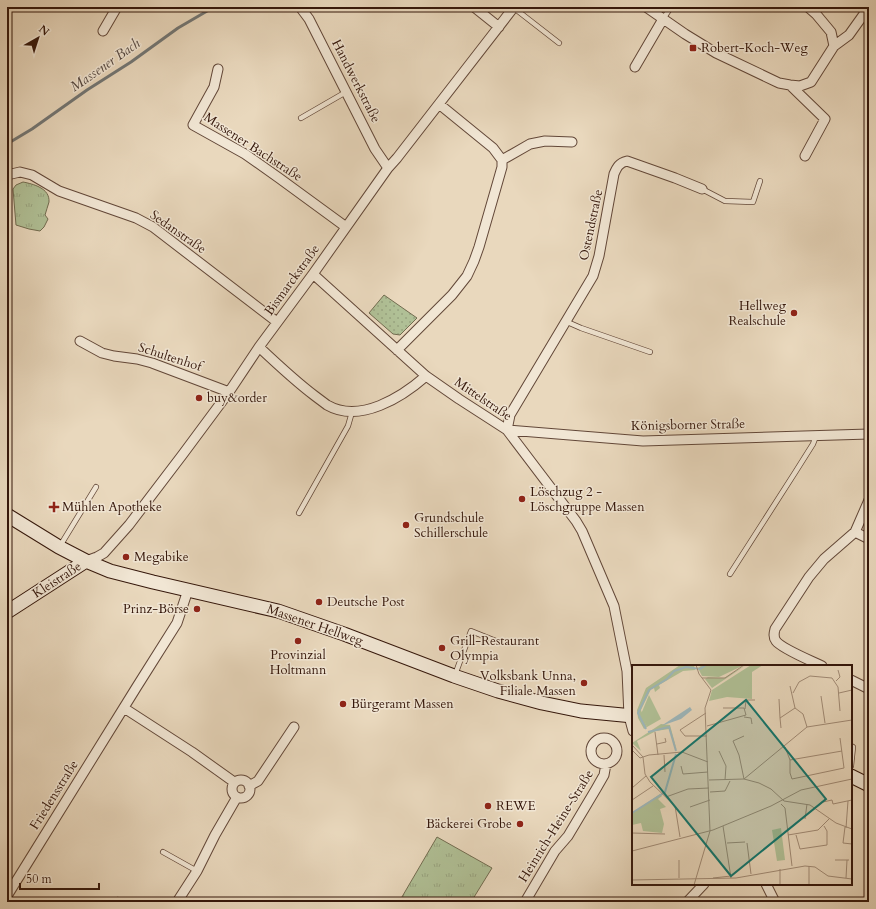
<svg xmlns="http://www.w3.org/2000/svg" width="876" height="909" font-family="Cardo,serif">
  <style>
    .grass { fill: url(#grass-tufts); stroke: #726c50 }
    .park { fill: url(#park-dots); stroke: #726c50 }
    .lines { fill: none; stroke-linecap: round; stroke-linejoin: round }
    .stream { stroke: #737775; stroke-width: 3 }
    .service-casing { stroke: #624738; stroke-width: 6 }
    .minor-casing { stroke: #624738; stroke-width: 11 }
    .secondary-casing { stroke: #35170b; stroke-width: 15 }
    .service { stroke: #f1e6d4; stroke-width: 4.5 }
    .minor { stroke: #f1e6d4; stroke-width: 9 }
    .secondary { stroke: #f1e6d4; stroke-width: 13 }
    .poi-dot { fill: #8f2418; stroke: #f1e6d4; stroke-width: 1.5 }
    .labels { text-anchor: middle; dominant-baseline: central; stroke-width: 3; stroke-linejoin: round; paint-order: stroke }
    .poi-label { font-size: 13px; fill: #35170b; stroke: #f1e6d4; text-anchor: start }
    .street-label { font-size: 13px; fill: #35170b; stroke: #f1e6d4 }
    .water-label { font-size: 14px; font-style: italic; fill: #544740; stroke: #f1e6d4 }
    .inset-river { fill: none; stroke: #9db7bc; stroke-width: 2 }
    .inset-road { fill: none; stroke: #a18b76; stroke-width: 1 }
    .view { fill: #0f766e; fill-opacity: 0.15; stroke: #0f766e; stroke-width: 2 }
    .inset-edge { fill: none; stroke: #35170b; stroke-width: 2 }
  </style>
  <defs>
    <pattern id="grass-tufts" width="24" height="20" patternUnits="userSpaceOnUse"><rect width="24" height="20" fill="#b0c096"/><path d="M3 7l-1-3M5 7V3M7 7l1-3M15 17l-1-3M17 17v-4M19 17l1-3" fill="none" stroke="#98a480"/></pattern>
    <pattern id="park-dots" width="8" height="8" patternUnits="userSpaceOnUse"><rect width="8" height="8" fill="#b0c096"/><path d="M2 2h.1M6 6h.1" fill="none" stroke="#98a480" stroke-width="1.8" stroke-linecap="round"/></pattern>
  </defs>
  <rect width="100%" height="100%" fill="#e9d8bd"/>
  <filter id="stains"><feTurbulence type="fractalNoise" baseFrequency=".005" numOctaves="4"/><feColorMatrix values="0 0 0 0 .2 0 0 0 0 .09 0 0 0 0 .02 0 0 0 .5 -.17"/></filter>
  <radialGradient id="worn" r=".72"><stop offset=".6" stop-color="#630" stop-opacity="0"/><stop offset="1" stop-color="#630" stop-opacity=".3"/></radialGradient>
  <path class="grass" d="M23,182C33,184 50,188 49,202C48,206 46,211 45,215L48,219L44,227L40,231L29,229L16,225L13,189L16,185Z
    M437,837L492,868L471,902H399Z"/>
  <path class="park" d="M384,295L417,318L400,335L393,334L369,313Z"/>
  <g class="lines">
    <path class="stream" d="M7,141H12L32,129L87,90L131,62L178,28L214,7"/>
    <g class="service-casing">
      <path id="service" d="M514,8L559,43
        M663,19L671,7
        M301,118L346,92
        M702,189L725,201L753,202L760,181
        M565,321L581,328L650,352
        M299,513L348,426L352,412
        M60,546L96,487
        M730,574L796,471L813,444L816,436
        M455,675L471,631L496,641
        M851,746L853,747L851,766
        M163,852L197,871
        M118,900L121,902"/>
    </g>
    <g class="minor-casing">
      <path id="minor" d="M300,7L309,19L375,149L388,168
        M474,7L499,27
        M646,7L685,34L716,53L779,83L790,85L800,86L811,82L834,46L831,32L816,14L808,7
        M103,31L117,7
        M834,46L849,35L869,7
        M635,67L663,19
        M218,69L214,87L193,125L245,154L279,178L346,227
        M790,85L825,119L805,156
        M502,160L530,144L545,141L572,142
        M7,175L20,172L32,175L59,191L136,218L153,227L277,322
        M313,274L426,376L459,399L507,430L576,521L582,531L614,606L627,671L629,716L633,731
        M80,341L102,353L114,356L137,359L152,363L229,392
        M259,347C277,364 295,381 315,396C319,399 323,402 327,405C360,424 402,397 426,376
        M397,350L452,295L467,276L474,261L479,247L496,188L502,167V160L493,148L439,104
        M507,430L510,415L593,276L599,256L614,174C617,167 619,163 627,161L675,178L702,189
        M507,430L643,441L869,434
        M855,532L869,539
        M86,561L97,557L104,553L129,525L183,454L229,392L259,347L313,274L388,168L397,158L514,7
        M822,666C812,661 782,649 776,641C773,637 774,633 775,629L809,577L824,559L855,532L869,500
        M851,680L869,689
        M124,708L192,752L234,782
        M591 751a13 13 0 1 1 26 0a13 13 0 1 1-26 0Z
        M232 789a9 9 0 1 1 18 0a9 9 0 1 1-18 0Z
        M249,786L258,781L294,727
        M766,884L775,902
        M7,896L136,688L177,623L188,590
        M177,902L197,871L215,835L237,797
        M525,902L555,851L568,836L596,789L604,775L606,764
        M687,902L704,884"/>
    </g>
    <g class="secondary-casing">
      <path id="secondary" d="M7,515L59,547L86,561L110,571L153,582L278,611L344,634L454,676L498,691L542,703L581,711L633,716
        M7,612L86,561
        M851,776L869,785"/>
    </g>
    <use href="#service" class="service"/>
    <use href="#minor" class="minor"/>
    <use href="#secondary" class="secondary"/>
  </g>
  <g class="poi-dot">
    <rect x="689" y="44" width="8" height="8" rx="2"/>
    <circle cx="794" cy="313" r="4"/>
    <circle cx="199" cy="398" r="4"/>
    <circle cx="522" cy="499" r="4"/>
    <path d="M52 501h4v4h4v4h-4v4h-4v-4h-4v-4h4z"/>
    <circle cx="406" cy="525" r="4"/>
    <circle cx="126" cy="557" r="4"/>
    <circle cx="319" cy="602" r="4"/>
    <circle cx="197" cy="609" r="4"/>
    <circle cx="298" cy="641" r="4"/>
    <circle cx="442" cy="648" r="4"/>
    <circle cx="584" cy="683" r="4"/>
    <circle cx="343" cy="704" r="4"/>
    <circle cx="488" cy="806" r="4"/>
    <circle cx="520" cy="824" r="4"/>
  </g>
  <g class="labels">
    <g class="poi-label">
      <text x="701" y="48">Robert-Koch-Weg</text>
      <text x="786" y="306" text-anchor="end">Hellweg<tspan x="786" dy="15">Realschule</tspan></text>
      <text x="207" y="398">buy&amp;order</text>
      <text x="530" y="492">Löschzug 2 -<tspan x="530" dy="15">Löschgruppe Massen</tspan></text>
      <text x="62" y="507">Mühlen Apotheke</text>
      <text x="414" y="518">Grundschule<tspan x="414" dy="15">Schillerschule</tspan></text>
      <text x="134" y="557">Megabike</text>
      <text x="327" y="602">Deutsche Post</text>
      <text x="189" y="609" text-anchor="end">Prinz-Börse</text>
      <text x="450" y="641">Grill-Restaurant<tspan x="450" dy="15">Olympia</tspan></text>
      <text x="298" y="655" text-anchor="middle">Provinzial<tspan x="298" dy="15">Holtmann</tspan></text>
      <text x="576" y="676" text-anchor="end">Volksbank Unna,<tspan x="576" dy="15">Filiale Massen</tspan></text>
      <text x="351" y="704">Bürgeramt Massen</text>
      <text x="496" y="806">REWE</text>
      <text x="512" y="824" text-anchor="end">Bäckerei Grobe</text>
    </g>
    <g class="street-label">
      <text transform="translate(356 81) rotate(63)">Handwerkstraße</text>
      <text transform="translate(253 147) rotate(33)">Massener Bachstraße</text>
      <text transform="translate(591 225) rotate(-78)">Ostendstraße</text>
      <text transform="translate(178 232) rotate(35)">Sedanstraße</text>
      <text transform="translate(292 280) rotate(-54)">Bismarckstraße</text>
      <text transform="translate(170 357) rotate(18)">Schultenhof</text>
      <text transform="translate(483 399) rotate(34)">Mittelstraße</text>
      <text transform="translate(688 425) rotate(-1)">Königsborner Straße</text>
      <text transform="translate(57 580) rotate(-33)">Kleistraße</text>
      <text transform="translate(315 625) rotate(19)">Massener Hellweg</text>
      <text transform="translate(54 795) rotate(-58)">Friedensstraße</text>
      <text transform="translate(556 826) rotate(-58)">Heinrich-Heine-Straße</text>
    </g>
    <g class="water-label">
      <text transform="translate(105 65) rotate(-35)">Massener Bach</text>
    </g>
  </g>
  <g transform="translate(632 665)">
    <rect width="220" height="220" fill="#e9d8bd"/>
    <path d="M48,0H62L63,5L51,6L27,20L28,23L23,27L22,23L19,24L9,45L15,62L12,64L6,53L5,45L14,23ZM70,0H109L110,1L87,12L70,11L66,3ZM114,0L80,23L73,14L76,12L92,13ZM119,0H131L120,7V34L95,32L77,36L80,25ZM29,59L38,60L45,86L37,64L24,66L5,76L9,86L0,78ZM28,129L30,131L26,134L34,142L28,144L32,159L30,168L11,166L9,158L0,160V148ZM149,163L153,195L145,196L140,165Z" fill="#b0c096"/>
    <path d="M17,30L29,54L15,62L9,49Z" fill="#b0c096"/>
    <path d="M58,42L60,45L49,54L29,61Z" fill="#9db7bc"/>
    <path class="inset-river" d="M14,64L6,48L17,25L35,14L42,6L54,2L68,4L74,0M16,67L37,62L44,86M0,148L33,127L44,89"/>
    <path class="inset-road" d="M64,0L67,9L79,25L73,43L78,166M70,13H93L112,0M204,16L208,12L206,5M158,21L163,43L171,49L175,62M161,28L167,17L178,11L200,13L206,22L208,46M207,28L220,25M189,31L193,58M147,34L148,53M113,44L114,35H123M74,48L48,65L53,71H75M112,52L119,53L120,59M75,61L114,50L112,43H91M149,63L148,53L163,43M23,67L26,90M25,79L34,77L33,73M0,80L11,92L13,109L18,117L43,141L48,172M153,82L158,95V108L160,114L212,103L208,73M0,85L8,93L17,90L50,87L76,97M87,86L94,101L93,115M32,90L33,107M158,95L210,86M49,101L51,109L76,107M112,114L175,62L220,55M112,114L107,90L101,76L112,71M77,115L112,114L127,118L139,124L152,136L178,140L204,158L220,164M0,123L14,111M78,127L93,126L98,116M34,132L56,124L77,123M0,135L21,121M191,137L200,135L201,139L220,135M58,142L78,135M152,142L149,139L153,143L160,201M173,154L175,139M91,161L99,213M213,162L211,178L220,179M214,163L216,136M0,168L33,169M156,170L186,165L197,154M164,170L168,184L195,180V166L192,161M95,178L113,177M115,178L119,209M0,186L81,165L139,141L169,125L220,114M203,195H217M177,201V220M148,204V220M47,213V195M81,213L99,211M214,213L215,195M0,215L104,213L173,201L183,202L196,211L220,214M62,220L78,166"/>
    <path class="view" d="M114,35L194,134L99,211L19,112Z"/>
    <rect width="220" height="220" class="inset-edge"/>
  </g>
  <rect width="876" height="909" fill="none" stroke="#e9d8bd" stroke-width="24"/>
  <rect x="8" y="8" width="860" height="893" fill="none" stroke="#35170b" stroke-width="2"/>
  <rect x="12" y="12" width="852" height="885" fill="none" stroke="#35170b"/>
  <g transform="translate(38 38) rotate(39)" stroke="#f1e6d4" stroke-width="3" paint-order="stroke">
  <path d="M0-3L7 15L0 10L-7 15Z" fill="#35170b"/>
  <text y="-6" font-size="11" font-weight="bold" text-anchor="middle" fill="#35170b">N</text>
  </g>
  <path d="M20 883v6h79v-6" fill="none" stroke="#35170b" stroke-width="2"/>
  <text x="26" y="883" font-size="12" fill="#35170b" stroke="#f1e6d4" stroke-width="3" paint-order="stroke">50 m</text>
  <rect width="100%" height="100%" filter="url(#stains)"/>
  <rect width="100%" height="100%" fill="url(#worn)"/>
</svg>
